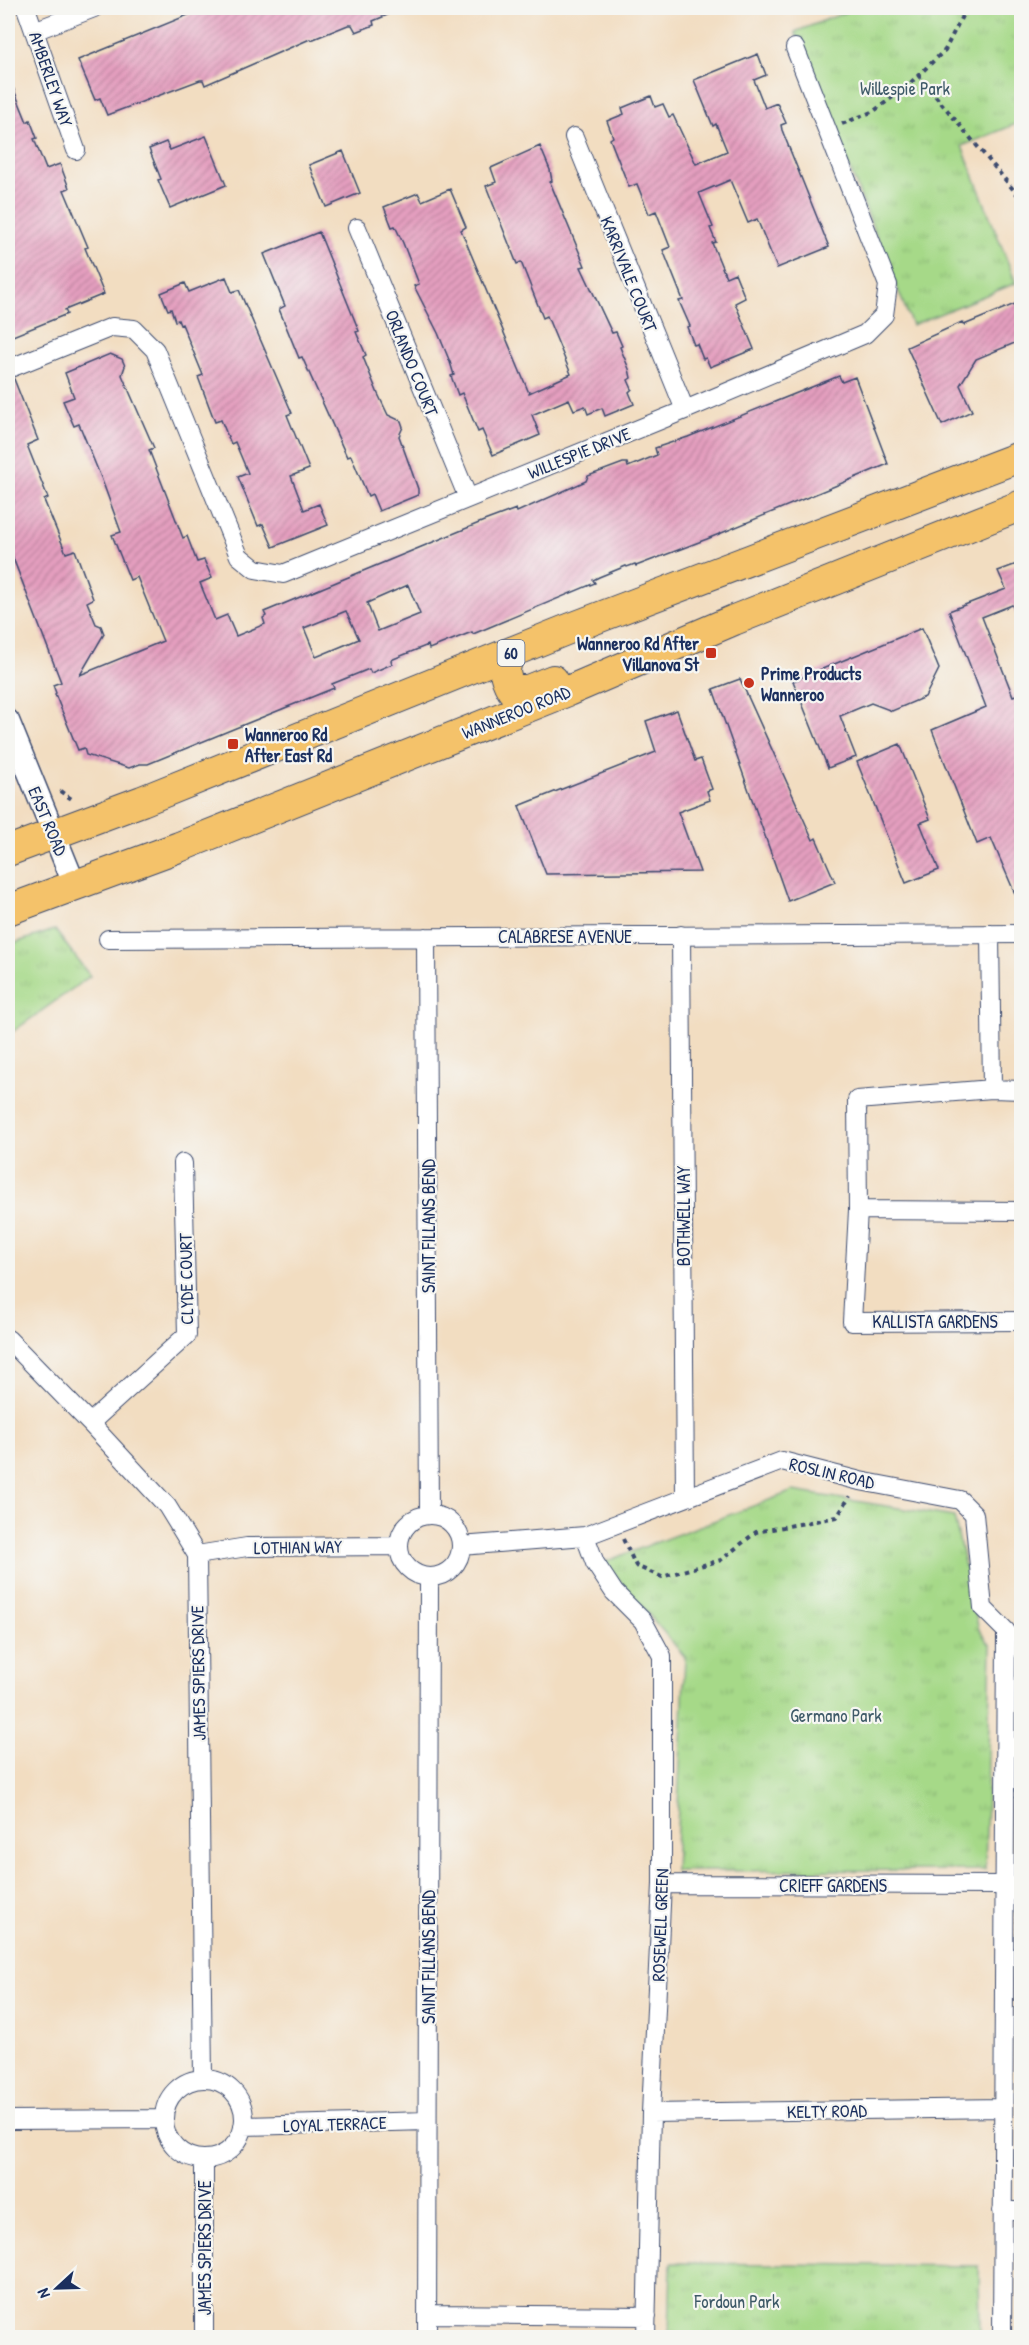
<svg xmlns="http://www.w3.org/2000/svg" width="1029" height="2345" font-family="'Patrick Hand',sans-serif">
  <style>
    .park { fill: url(#park-tufts); stroke: #608473; stroke-width: 1.5 }
    .building { fill: url(#building-hatch); fill-rule: evenodd }
    .lines { fill: none; stroke-linecap: round; stroke-linejoin: round }
    .minor-casing { stroke: #3b496d; stroke-width: 20 }
    .tertiary-casing { stroke: #3b496d; stroke-width: 25 }
    .trunk-casing { stroke: #3b496d; stroke-width: 32 }
    .path { stroke: #3b496d; stroke-width: 4; stroke-dasharray: 4.5 4.5; stroke-linecap: butt }
    .minor { stroke: #fff; stroke-width: 18 }
    .tertiary { stroke: #fff; stroke-width: 22 }
    .trunk { stroke: #f4c26a; stroke-width: 30 }
    .poi-dot { fill: #c8321e; stroke: #f6f6f2; stroke-width: 2 }
    .labels { text-anchor: middle; dominant-baseline: central; stroke-width: 4.5; stroke-linejoin: round; paint-order: stroke }
    .shield { fill: #f6f6f2; stroke: #5d6b8a; stroke-width: 1.5 }
    .shield-label { font-size: 16px; font-weight: bold; fill: #1b2f5e }
    .street-label { font-size: 18px; fill: #1b2f5e; stroke: #f6f6f2 }
    .park-label { font-size: 18px; fill: #3e5a68; stroke: #f6f6f2 }
    .poi-label { font-size: 18px; font-weight: bold; fill: #1b2f5e; stroke: #f6f6f2; text-anchor: start }
  </style>
  <defs>
    <pattern id="park-tufts" width="24" height="20" patternUnits="userSpaceOnUse" patternTransform="scale(1.5)"><rect width="24" height="20" fill="#a6d988"/><path d="M3 7l-1-3M5 7V3M7 7l1-3M15 17l-1-3M17 17v-4M19 17l1-3" fill="none" stroke="#8ebb78"/></pattern>
    <pattern id="building-hatch" width="6" height="6" patternUnits="userSpaceOnUse" patternTransform="scale(1.5)"><rect width="6" height="6" fill="#e59fbf"/><path d="M-1 1l2-2M0 6l6-6M5 7l2-2" fill="none" stroke="#b9829e"/></pattern>
  </defs>
  <rect width="100%" height="100%" fill="#f6f6f2"/>
  <filter id="ink" filterUnits="userSpaceOnUse"><feTurbulence type="fractalNoise" baseFrequency=".0167" numOctaves="2"/><feDisplacementMap in="SourceGraphic" scale="12" xChannelSelector="R" yChannelSelector="G"/><feConvolveMatrix kernelMatrix="1 2 1 2 8 2 1 2 1" color-interpolation-filters="sRGB"/></filter>
  <filter id="wash" filterUnits="userSpaceOnUse"><feTurbulence type="fractalNoise" baseFrequency=".008" numOctaves="4" result="noise"/><feDisplacementMap in="SourceGraphic" scale="24" xChannelSelector="R" yChannelSelector="G"/><feGaussianBlur stdDeviation="1.35" result="paint"/><feColorMatrix in="noise" values="0 0 0 0 0 0 0 0 0 0 0 0 0 0 0 0 0 1.4 0 .05"/><feComposite in="paint" operator="in"/></filter>
  <g filter="url(#wash)">
    <rect width="100%" height="100%" fill="#f2ddc1"/>
    <path class="park" d="M856,8H1021V122L962,146L1016,283L912,325L795,32Z
      M55,930L90,976L8,1035V945Z
      M793,1491L954,1517L979,1630L991,1646L985,1870L675,1871L685,1657L604,1562Z
      M671,2263L979,2266L980,2337H669Z"/>
    <g id="blocks">
      <path class="building" d="M196,8H404L373,21L374,25L356,32L352,25H348L311,40L310,39L205,85L203,80H200L107,115L100,98L95,100L78,60L198,11Z
        M758,54L766,75L754,80L765,108L777,103L786,123L781,125L782,130L829,247L777,268L757,219L748,223L730,180L699,193L713,227L710,228L716,242L712,243L726,277L735,273L745,298L735,303L754,349L710,367L706,358L703,359L697,344L694,345L687,327L690,326L679,301L683,300L663,250L670,247L656,211L649,214L637,184L629,187L610,139L613,137L607,121L624,114L622,108L651,96L655,107L663,104L669,117L673,115L696,164L727,151L716,124L713,126L694,80Z
        M8,75L27,122L30,120L37,138L34,139L46,169L60,164L69,188L64,190L88,247L85,248L104,294L65,310L67,314L8,338Z
        M206,136L226,185L170,208L158,180L161,179L149,149L166,142L170,150Z
        M540,146L550,170L552,181L550,182L585,266L581,267L612,333L616,332L622,346L620,347L629,369L631,378L628,380L632,389L629,392L634,404L605,416L602,408L588,414L585,406L574,410L569,399L532,415L540,435L493,455L482,430L478,432L462,393L458,395L451,376L454,375L450,362L438,333L414,286L419,284L403,243L395,226L392,227L384,207L418,193L422,201L450,189L466,227L461,230L529,393L571,374L547,316L543,318L521,262L517,264L486,186L496,182L491,168Z
        M343,151L360,193L326,207L309,165Z
        M319,232L359,331L356,332L366,355L363,357L378,394L388,415L401,421L403,427L399,436L418,489V495L379,511L372,494L368,496L351,456L347,457L302,357L299,358L279,309L285,306L264,254Z
        M226,277L232,292L239,290L292,413L287,415L309,469L291,476L304,510L319,504L328,525L273,547L263,524L258,526L238,477L248,473L235,442L231,444L221,420L215,422L198,377L203,375L182,324L180,325L178,320L175,321L171,309L168,310L161,293L185,283L189,292Z
        M1022,301V340L976,359L960,385L972,411L942,425L907,347L962,322L964,325Z
        M110,354L122,359L125,366L122,375L154,448L149,450L183,538L187,536L197,562L204,560L212,578L200,583L215,620L227,615L236,636L265,624L263,618L266,616L264,612L484,521L516,509L517,512L586,481L588,476L623,463H627L628,467L657,455L655,448L688,437L839,376L842,382L855,377L888,464L707,539L636,566L635,564L627,567L626,566L599,577L593,580L595,583L473,634L472,632L429,649L428,645L391,660L392,664L371,673L369,669L332,684L334,688L243,725L148,764H140L129,768L86,755L84,748L78,750L55,694L56,693L53,685L61,682L8,545V380L14,379L38,440L27,445L48,498L44,500L66,553L75,550L93,599L87,602L96,624L101,626L104,634L80,675L163,641L137,577L130,580L112,535L121,532L102,480L79,424L74,426L63,401L74,397L65,373ZM408,585L420,614L378,631L367,603ZM346,611L359,639L316,657L304,628Z
        M1022,562V626L1012,605L982,617L1013,696L1022,693V910L991,838L977,844L932,730L986,707L949,611L1006,589L998,571Z
        M922,628L939,669L925,697L892,711L871,703L840,716L856,757L828,768L793,681Z
        M740,679L813,840L816,838L835,882L788,901L713,689Z
        M677,710L695,761L701,759L712,789L707,791L710,800L678,812L700,872L546,874L519,806L656,752L646,721Z
        M900,744L930,819L920,823L939,870L906,883L857,762Z"/>
    </g>
  </g>
  <g filter="url(#ink)">
    <use href="#blocks" fill-opacity="0" stroke="#3b496d" stroke-width="1.5"/>
    <g class="lines">
      <g class="minor-casing">
        <path id="minor" d="M26,8L76,150
          M34,31L94,8
          M574,137L685,410
          M357,228L468,498
          M8,369L112,327L134,329L155,350L239,556L255,569L283,574L685,410L865,334L884,315L888,285L795,48
          M990,934L992,1089
          M681,935L685,1498
          M426,937L429,1515
          M108,939L1022,934
          M1022,1090L992,1089L857,1100L858,1210L852,1322L1022,1321
          M858,1210L1022,1211
          M8,1339L90,1423L167,1506L197,1555L203,2079
          M90,1423L187,1335L183,1163
          M399 1546a31 31 0 1 1 62 0a31 31 0 1 1-62 0Z
          M585,1536L595,1563L614,1592L643,1621L662,1656V1884L651,2113L646,2338
          M461,1546L585,1536L782,1461L860,1481L960,1500L974,1514L983,1608L1006,1631
          M197,1555L247,1547L399,1546
          M662,1884L1005,1885
          M164 2119a40 40 0 1 1 80 0a40 40 0 1 1-80 0Z
          M651,2113L1003,2108
          M8,2120L164,2119
          M243,2126L427,2121
          M204,2159V2338
          M1002,2211H1022
          M427,2314L647,2316
          M427,2338L429,1577
          M1002,2338L1006,1631"/>
      </g>
      <g class="tertiary-casing">
        <path id="tertiary" d="M8,721L75,886"/>
      </g>
      <g class="trunk-casing">
        <path id="trunk" d="M511,653C503,668 503,675 512,690H528L553,680
          M8,851L142,801L566,630L1022,456
          M8,910L179,847L568,691L734,620L1022,505"/>
      </g>
      <path class="path" d="M918,75L1022,200
        M842,124L874,111L905,88L945,50L966,8
        M60,791L73,800
        M623,1539L636,1566L662,1577L721,1560L756,1532L837,1517L850,1496"/>
      <use href="#minor" class="minor"/>
      <use href="#tertiary" class="tertiary"/>
      <use href="#trunk" class="trunk"/>
    </g>
  </g>
  <g class="poi-dot">
    <rect x="705" y="647" width="12" height="12" rx="3"/>
    <circle cx="749" cy="683" r="6"/>
    <rect x="227" y="738" width="12" height="12" rx="3"/>
  </g>
  <g class="labels">
    <rect class="shield" x="497.5" y="640" width="27" height="26" rx="4.5"/>
    <g class="shield-label">
      <text x="511" y="653">60</text>
    </g>
    <g class="street-label">
      <text transform="translate(51 79) rotate(71)">AMBERLEY WAY</text>
      <text transform="translate(629 274) rotate(68)">KARRIVALE COURT</text>
      <text transform="translate(412 363) rotate(68)">ORLANDO COURT</text>
      <text transform="translate(579 453) rotate(-22)">WILLESPIE DRIVE</text>
      <text transform="translate(516 712) rotate(-22)">WANNEROO ROAD</text>
      <text transform="translate(48 821) rotate(67)">EAST ROAD</text>
      <text x="565" y="936">CALABRESE AVENUE</text>
      <text transform="translate(683 1216) rotate(-90)">BOTHWELL WAY</text>
      <text transform="translate(428 1226) rotate(-90)">SAINT FILLANS BEND</text>
      <text transform="translate(186 1279) rotate(-91)">CLYDE COURT</text>
      <text x="935" y="1321">KALLISTA GARDENS</text>
      <text transform="translate(832 1473) rotate(13)">ROSLIN ROAD</text>
      <text transform="translate(298 1547) rotate(-1)">LOTHIAN WAY</text>
      <text transform="translate(198 1673) rotate(-91)">JAMES SPIERS DRIVE</text>
      <text x="833" y="1885">CRIEFF GARDENS</text>
      <text transform="translate(660 1925) rotate(-88)">ROSEWELL GREEN</text>
      <text transform="translate(428 1957) rotate(-90)">SAINT FILLANS BEND</text>
      <text transform="translate(827 2111) rotate(-1)">KELTY ROAD</text>
      <text transform="translate(335 2124) rotate(-2)">LOYAL TERRACE</text>
      <text transform="translate(204 2248) rotate(-90)">JAMES SPIERS DRIVE</text>
    </g>
    <g class="park-label">
      <text x="905" y="88">Willespie Park</text>
      <text x="836" y="1715">Germano Park</text>
      <text x="737" y="2301">Fordoun Park</text>
    </g>
    <g class="poi-label">
      <text x="699" y="643" text-anchor="end">Wanneroo Rd After<tspan x="699" dy="21">Villanova St</tspan></text>
      <text x="761" y="673">Prime Products<tspan x="761" dy="21">Wanneroo</tspan></text>
      <text x="245" y="734">Wanneroo Rd<tspan x="245" dy="21">After East Rd</tspan></text>
    </g>
  </g>
  <rect width="1029" height="2345" fill="none" stroke="#f6f6f2" stroke-width="30"/>
  <g transform="translate(57 2288) rotate(248)" stroke="#f6f6f2" stroke-width="4.5" paint-order="stroke">
  <path d="M0-4.5L10 22L0 15L-10 22Z" fill="#1b2f5e"/>
  <text y="-9" font-size="16" font-weight="bold" text-anchor="middle" fill="#1b2f5e">N</text>
  </g>
</svg>
